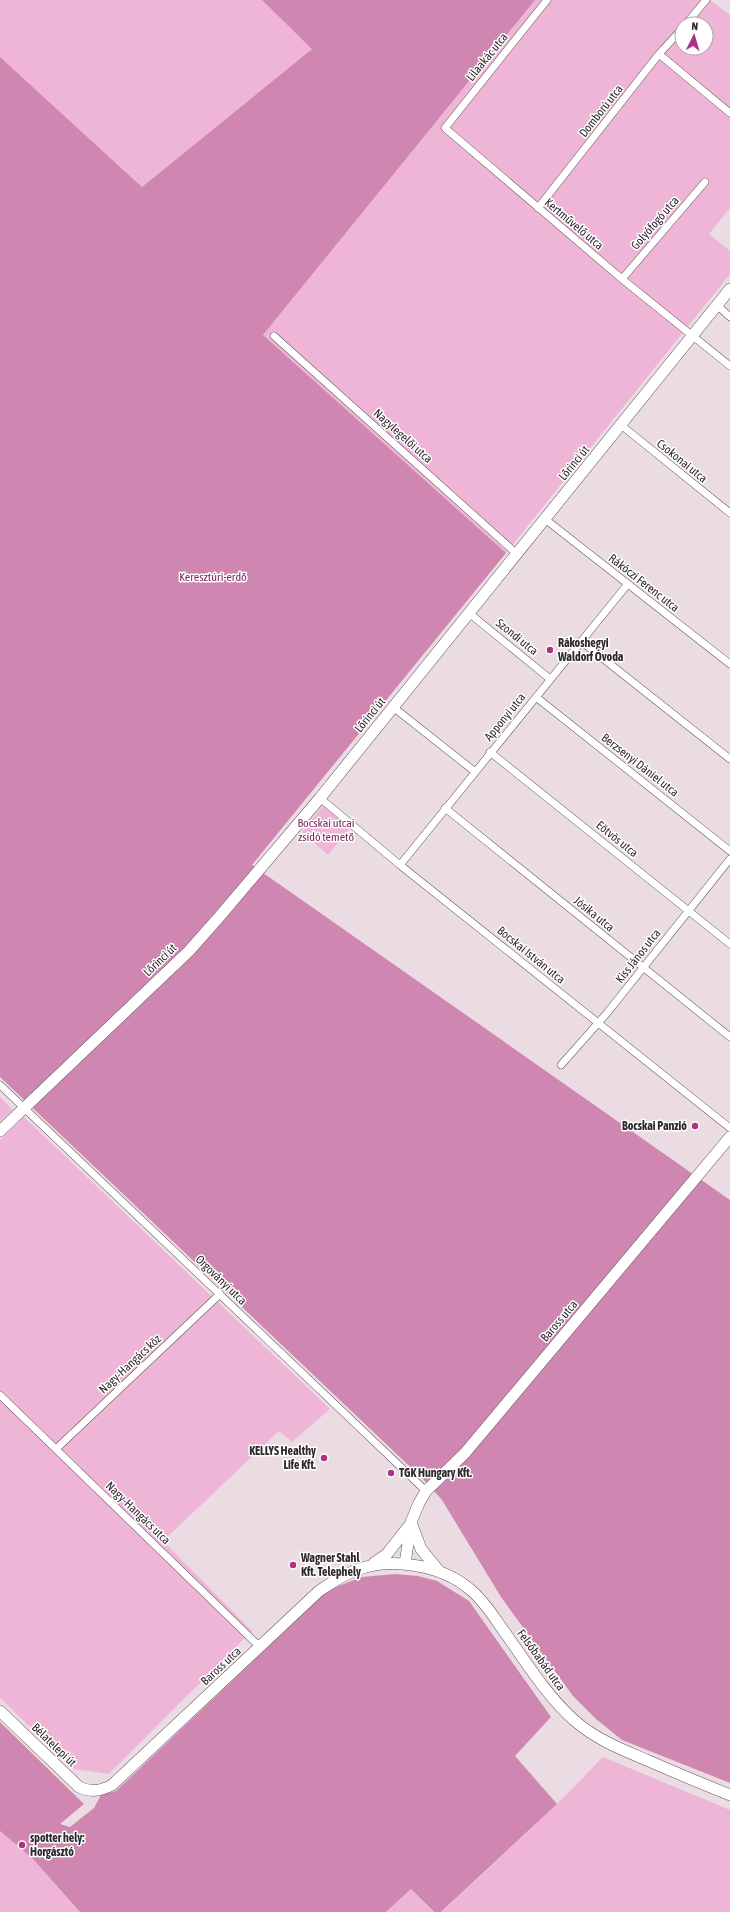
<svg xmlns="http://www.w3.org/2000/svg" width="730" height="1912" font-family="'Asap Condensed',sans-serif">
  <style>
    .green { fill: #efb5d6; fill-rule: evenodd }
    .forest { fill: #cf87b2 }
    .lines { fill: none; stroke-linecap: round; stroke-linejoin: round }
    .street-casing { stroke: #61545b; stroke-width: 8 }
    .secondary-casing { stroke: #61545b; stroke-width: 12 }
    .street { stroke: #fff; stroke-width: 7 }
    .secondary { stroke: #fff; stroke-width: 11 }
    .poi-dot { fill: #ac3285; stroke: #fff; stroke-width: 1.5 }
    .labels { text-anchor: middle; dominant-baseline: central; stroke-width: 3; stroke-linejoin: round; paint-order: stroke }
    .street-label { font-size: 12px; fill: #2f292c; stroke: #fff }
    .park-label { font-size: 12px; fill: #7d2861; stroke: #fff }
    .poi-label { font-size: 12px; font-weight: bold; fill: #2f292c; stroke: #fff; text-anchor: start }
  </style>
  <rect width="100%" height="100%" fill="#ebdce4"/>
  <path class="green" d="M0,0H262L313,48L142,187L0,57Z
    M535,0H710L730,15V208L709,234L730,251V274L506,553L263,335ZM682,24H706V48H682Z
    M323,806L350,828L328,855L302,832Z
    M0,1097L13,1110L0,1121Z
    M24,1117L330,1409L292,1442L279,1431L163,1541L252,1631L109,1774L74,1769L0,1698V1140Z
    M603,1757L730,1810V1912H442L557,1804Z
    M0,1831L33,1859L80,1912H0Z
    M411,1889L433,1912H386Z"/>
  <path class="forest" d="M262,0H535L263,335L506,553L252,865L730,1200V1783L622,1740L596,1719L573,1696L501,1597L442,1500L425,1481L0,1077V57L142,187L312,49Z
    M395,1574L418,1576L437,1581L469,1601L551,1717L515,1756L557,1804L441,1912H434L411,1889L386,1912H80L33,1859L0,1831V1722L84,1804L60,1824L70,1827L94,1808L101,1795L116,1791L328,1590L362,1577Z"/>
  <g class="lines">
    <g class="street-casing">
      <path id="street" d="M547,0L445,128L622,279L730,366
        M686,24L706,0
        M659,54L730,113
        M538,208L659,54L682,29
        M622,279L705,182
        M717,305L730,317
        M274,336L517,554
        M621,425L730,513
        M545,519L730,664
        M469,613L550,679
        M581,641L730,759
        M536,697L730,851
        M393,707L474,771
        M490,752L730,944
        M320,798L400,865L730,1128
        M445,808L730,1037
        M400,865L627,585
        M561,1065L607,1013L730,859
        M0,1085L426,1491
        M0,1395L260,1647
        M56,1449L220,1294"/>
    </g>
    <g class="secondary-casing">
      <path id="secondary" d="M0,1131L189,951L220,916L320,798L730,289
        M412,1525L421,1549L439,1571
        M374,1563L387,1554L408,1527
        M405,1564L411,1522L419,1503L426,1491L465,1453L730,1137
        M0,1711L79,1787C91,1793 101,1791 112,1785L319,1591C349,1570 375,1559 412,1565C434,1568 455,1576 472,1591C486,1603 495,1619 506,1634C527,1664 547,1696 575,1721C597,1740 623,1750 649,1761C676,1773 703,1784 730,1795"/>
    </g>
    <use href="#street" class="street"/>
    <use href="#secondary" class="secondary"/>
  </g>
  <g class="poi-dot">
    <circle cx="550" cy="650" r="4"/>
    <circle cx="695" cy="1126" r="4"/>
    <circle cx="324" cy="1458" r="4"/>
    <circle cx="391" cy="1473" r="4"/>
    <circle cx="293" cy="1565" r="4"/>
    <circle cx="22" cy="1845" r="4"/>
  </g>
  <g class="labels">
    <g class="street-label">
      <text transform="translate(487 57) rotate(-51)">Lilaakác utca</text>
      <text transform="translate(601 111) rotate(-52)">Domború utca</text>
      <text transform="translate(655 223) rotate(-49)">Golyófogó utca</text>
      <text transform="translate(574 224) rotate(40)">Kertművelő utca</text>
      <text transform="translate(403 436) rotate(42)">Nagylegelői utca</text>
      <text transform="translate(682 461) rotate(39)">Csokonai utca</text>
      <text transform="translate(574 463) rotate(-51)">Lőrinci út</text>
      <text transform="translate(644 583) rotate(38)">Rákóczi Ferenc utca</text>
      <text transform="translate(517 637) rotate(39)">Szondi utca</text>
      <text transform="translate(370 715) rotate(-51)">Lőrinci út</text>
      <text transform="translate(505 717) rotate(-51)">Apponyi utca</text>
      <text transform="translate(640 765) rotate(38)">Berzsenyi Dániel utca</text>
      <text transform="translate(617 839) rotate(39)">Eötvös utca</text>
      <text transform="translate(594 914) rotate(39)">Jósika utca</text>
      <text transform="translate(531 955) rotate(39)">Bocskai István utca</text>
      <text transform="translate(638 956) rotate(-52)">Kiss János utca</text>
      <text transform="translate(160 960) rotate(-44)">Lőrinci út</text>
      <text transform="translate(221 1280) rotate(44)">Orgoványi utca</text>
      <text transform="translate(559 1321) rotate(-50)">Baross utca</text>
      <text transform="translate(130 1364) rotate(-43)">Nagy-Hangács köz</text>
      <text transform="translate(138 1513) rotate(44)">Nagy-Hangács utca</text>
      <text transform="translate(541 1660) rotate(54)">Felsőbabád utca</text>
      <text transform="translate(221 1666) rotate(-43)">Baross utca</text>
      <text transform="translate(54 1745) rotate(44)">Bélatelepi út</text>
    </g>
    <g class="park-label">
      <text x="213" y="577">Keresztúri-erdő</text>
      <text x="326" y="823">Bocskai utcai<tspan x="326" dy="14">zsidó temető</tspan></text>
    </g>
    <g class="poi-label">
      <text x="558" y="643">Rákoshegyi<tspan x="558" dy="14">Waldorf Óvoda</tspan></text>
      <text x="687" y="1126" text-anchor="end">Bocskai Panzió</text>
      <text x="316" y="1451" text-anchor="end">KELLYS Healthy<tspan x="316" dy="14">Life Kft.</tspan></text>
      <text x="399" y="1473">TGK Hungary Kft.</text>
      <text x="301" y="1558">Wagner Stahl<tspan x="301" dy="14">Kft. Telephely</tspan></text>
      <text x="30" y="1838">spotter hely:<tspan x="30" dy="14">Horgásztó</tspan></text>
    </g>
  </g>
  <g transform="translate(694 36) rotate(5)"><circle r="19" fill="#ffffff" stroke="#aca9ab"/>
  <path d="M0-3L7 15L0 10L-7 15Z" fill="#ac3285"/>
  <text y="-6" font-size="11" font-weight="bold" text-anchor="middle" fill="#2f292c">N</text>
  </g>
</svg>
